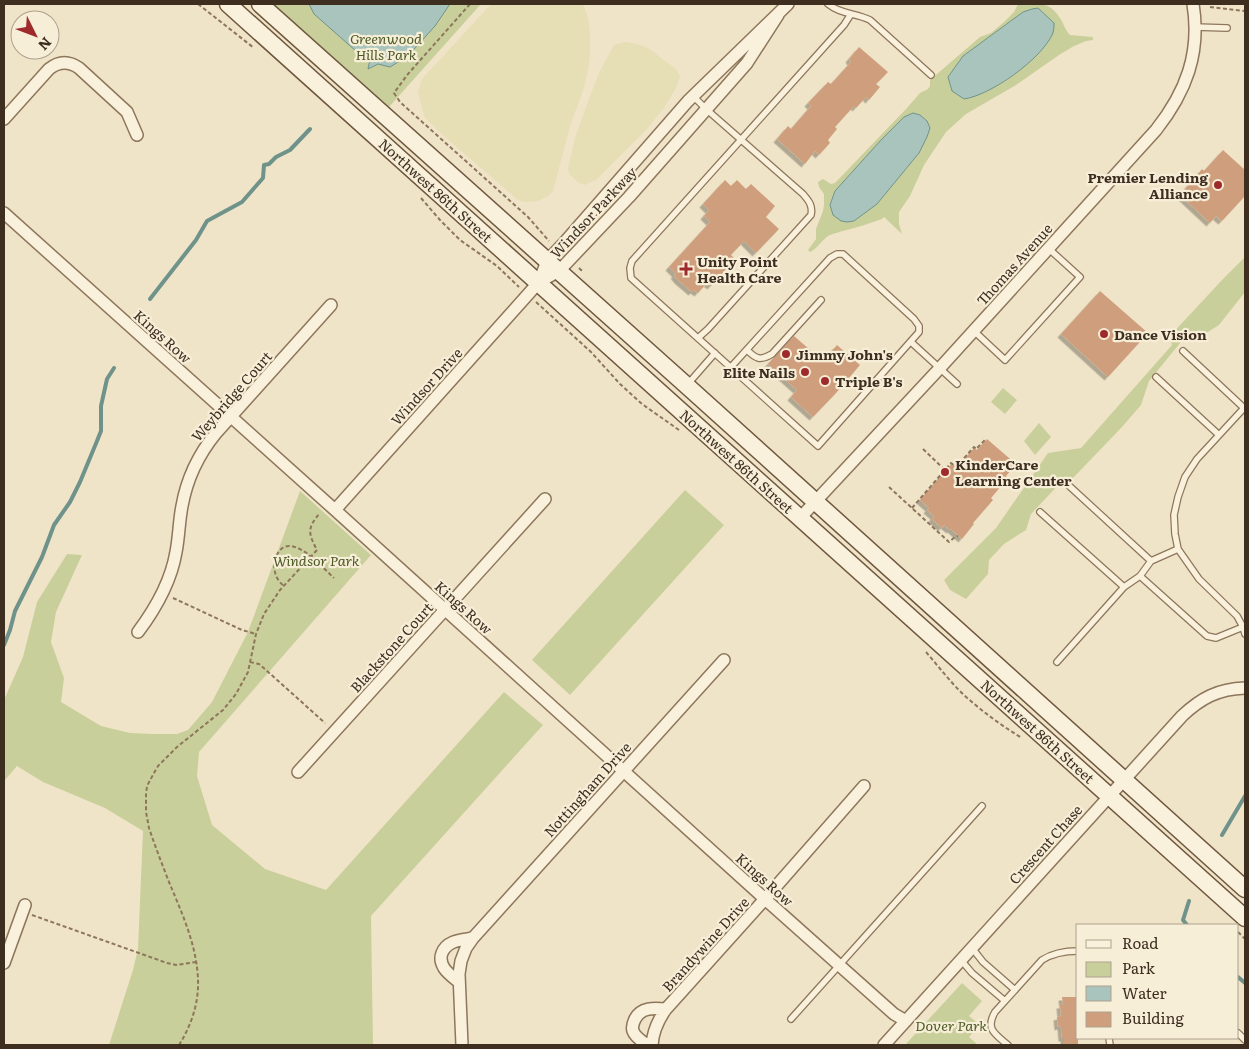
<svg xmlns="http://www.w3.org/2000/svg" width="1249" height="1049" font-family="Literata,serif">
  <style>
    .farmland { fill: #e6deb5 }
    .green { fill: #c9cf9b; fill-rule: evenodd }
    .water { fill: #a9c4bc; stroke: #6f938a }
    .lines { fill: none; stroke-linecap: round; stroke-linejoin: round }
    .stream { stroke: #6f938a; stroke-width: 4 }
    .building { fill: #cf9f7d; filter: url(#shadow) }
    .service-casing { stroke: #8d765c; stroke-width: 8 }
    .minor-casing { stroke: #8d765c; stroke-width: 14 }
    .secondary-casing { stroke: #6f573f; stroke-width: 19 }
    .path { stroke: #8d765c; stroke-width: 2; stroke-dasharray: 4 2.5; stroke-linecap: butt }
    .service { stroke: #faf1dc; stroke-width: 5.5 }
    .minor { stroke: #faf1dc; stroke-width: 11 }
    .secondary { stroke: #faf1dc; stroke-width: 16 }
    .poi-dot { fill: #9e2a2b; stroke: #f7eed8; stroke-width: 2 }
    .labels { text-anchor: middle; dominant-baseline: central; stroke-width: 4.5; stroke-linejoin: round; paint-order: stroke }
    .park-label { font-size: 14px; font-style: italic; fill: #4d5a26; stroke: #f7eed8 }
    .poi-label { font-size: 14px; font-weight: bold; fill: #3d2e20; stroke: #f7eed8; text-anchor: start }
    .street-label { font-size: 14px; fill: #3d2e20; stroke: #f7eed8 }
  </style>
  <defs>
    <filter id="shadow"><feDropShadow dx="-3.5" dy="3.5" stdDeviation="0" flood-color="#0004"/></filter>
  </defs>
  <rect width="100%" height="100%" fill="#f0e4c8"/>
  <path class="farmland" d="M491,4H583L588,17L590,34V54L588,71L583,91L571,123L553,191L548,196L538,201L525,202L518,200L445,137L425,118L418,93L422,79Z
    M624,42L634,43L648,48L677,70L680,77L676,88L664,108L647,129L597,179L585,185L579,183L569,174L568,169L575,138L590,96L599,73L614,45Z"/>
  <path class="green" d="M273,4H481L389,107Z
    M1018,4C1037,4 1048,0 1060,18C1064,24 1065,30 1070,35L1093,37V40L1086,41L1074,46L1059,55L1016,85L966,114L946,132L924,165L910,196L899,212V224L902,234L884,217L882,219C870,223 859,227 847,230C840,232 834,233 828,236C821,241 817,249 810,252L808,250L816,239V229L823,211L824,205V194L819,187L818,182L823,179L831,184L835,183L906,109L920,93L928,89L930,86V80L980,37L991,33L1004,22L1014,12ZM1032,9L1039,53L1004,82L948,77L963,56L1023,12ZM904,117L919,153L877,204L854,221L830,205L835,191L881,140Z
    M1245,257V292L1219,325L1192,342H1181L1149,381L1141,405L1122,427L1073,478L1064,479L1031,514L1026,530L1004,544L989,560L988,574L966,599L950,590L944,580L996,528L1048,453L1081,448L1172,345L1169,337L1222,280Z
    M1003,388L1017,400L1005,414L991,402Z
    M1039,423L1051,437L1035,455L1024,441Z
    M685,490L724,525L570,695L532,660Z
    M300,491L371,555L199,752L197,776L212,825L265,869L326,890L504,692L543,725L371,916L373,1045H109L133,970L138,949L143,831L105,808L43,782L17,766L4,781V700L23,657L37,602L67,554L82,555L56,612L51,642L64,678L61,702L101,726L130,733L154,734H177L188,730L212,702L248,632Z
    M962,983L982,1001L969,1016L980,1025L969,1037L978,1045H905Z"/>
  <path class="water" d="M309,4H450L435,26L408,56L390,67L378,64L368,69L370,59H365L314,14Z
    M1038,8L1054,23C1054,27 1054,31 1052,35C1040,60 991,95 964,99L952,91L948,77L963,56L1023,12L1032,9Z
    M913,113L920,115L927,121L930,128L927,137L919,153L877,204L854,221L847,222L841,221L833,215L830,205L835,191L881,140L904,117Z"/>
  <g class="lines">
    <path class="stream" d="M150,299L196,240L207,221L242,202L263,178L264,165L269,164L276,157L290,150L310,129
      M4,645L10,630L15,611L42,557L54,525L70,502L80,482L97,441L101,431V406L107,379L114,368
      M1222,835L1245,796
      M1187,925L1183,920L1189,901
      M1238,977L1245,983"/>
  </g>
  <path class="building" d="M859,47L888,72L876,84L880,87L869,100L866,97L856,108L854,106L835,127L837,129L828,140L830,143L819,155L815,151L805,164L777,139L788,126L791,129L811,106L808,103L828,82L831,84L851,62L849,59Z
    M1223,150L1245,170V196L1222,221L1216,216L1210,223L1180,195L1202,169L1204,171Z
    M725,180L731,186L737,180L746,189L751,184L775,206L766,217L779,229L756,253L744,241L731,255L735,259L711,286L707,283L698,293L694,290L692,292L678,280L674,275L676,274L669,267L710,222L704,216L709,210L703,204Z
    M1100,291L1148,333L1108,377L1061,334Z
    M794,336L823,361L837,345L860,365L836,393L813,417L791,397L797,390L768,364Z
    M987,439L1016,464L1006,476L1008,478L991,498L993,500L973,523L974,524L962,539L951,529L950,530L944,525L942,528L932,519L934,516L927,510L929,508L920,500L952,463L957,468L974,448L977,450Z
    M1062,997H1078V1044L1064,1045V1038H1062L1061,1026L1058,1027L1057,1017L1061,1016L1060,1005H1063Z"/>
  <g class="lines">
    <g class="service-casing">
      <path id="service" d="M828,4C840,14 856,13 870,20L931,75
        M1195,27L1227,28
        M693,96L706,109L803,194C809,201 813,206 811,215L708,329L698,338
        M974,331L1005,360L1080,277L1048,248
        M911,342L957,384
        M747,350C756,359 760,361 772,354L821,300
        M1183,351L1244,408L1197,459L1185,477L1178,497L1174,515L1175,534L1178,549L1199,579L1237,616L1243,627L1245,634
        M731,367L830,258L837,254H843L914,319L919,326V332L818,446L631,278L630,268L632,261L844,25L851,14
        M1156,377L1219,435
        M687,385L715,353
        M1066,483L1151,561
        M1040,512L1124,587
        M1140,576L1151,561L1178,549
        M1057,662L1124,587L1140,576L1207,636L1216,638L1243,627
        M972,948L983,962L1015,990
        M961,960L972,973L1005,1001
        M791,1019L982,806
        M1238,1033L1245,1040
        M1109,1038L1110,1045
        M1008,1045C995,1034 985,1029 995,1012L1042,960C1053,953 1064,951 1078,951"/>
    </g>
    <g class="minor-casing">
      <path id="minor" d="M4,119L49,69C59,61 69,61 79,68L127,112L137,135
        M4,213L335,510L765,899L894,1014L906,1021
        M539,282L547,261L563,244L688,101L788,4
        M335,510L539,282L559,271L629,197L747,63L778,15
        M800,518L939,369L1156,130C1186,92 1201,53 1193,4
        M138,632C156,608 171,582 176,552C179,537 179,521 182,506C187,478 198,455 216,433L331,305
        M298,772L545,499
        M4,963L25,905
        M459,982C454,978 448,974 444,968C441,963 440,958 442,953C447,940 462,940 473,938
        M462,1045L459,974L461,961L466,948L473,938L724,660
        M647,1045C643,1042 635,1037 633,1031C632,1028 633,1023 635,1019C641,1007 654,1008 666,1009
        M652,1045C653,1031 658,1020 666,1009L765,899L864,786
        M884,1045L1182,716C1201,698 1218,689 1245,688"/>
    </g>
    <g class="secondary-casing">
      <path id="secondary" d="M228,4L1245,918
        M260,4L686,385L1245,889"/>
    </g>
    <path class="path" d="M198,4L254,48
      M470,4L408,74L394,93L400,102L528,217L549,241
      M1210,7L1245,11
      M421,198L440,220L460,240L497,266L519,287
      M579,268L581,270L584,271
      M536,302L591,352L620,384L642,404L679,430
      M923,449L945,470
      M889,487L949,542L955,537L958,536
      M912,508L951,463L956,467L974,447L976,449L985,440
      M283,585C279,582 276,577 275,572C272,562 278,545 290,546C305,547 323,568 334,578
      M173,598L242,630L256,634
      M926,652C939,667 951,683 965,696C983,712 1002,726 1022,738
      M250,662L259,664L266,670L325,723
      M32,915L167,963L176,965L196,962
      M1238,932L1245,939
      M179,1045C191,1026 199,1003 198,980C197,946 182,913 169,882C162,864 155,846 149,828L146,812V795L147,786L154,773L158,766L177,747L223,710L236,694L248,672L256,634L264,614L280,590L317,550C308,533 307,528 320,513"/>
    <use href="#service" class="service"/>
    <use href="#minor" class="minor"/>
    <use href="#secondary" class="secondary"/>
  </g>
  <g class="poi-dot">
    <circle cx="1218" cy="185" r="5"/>
    <path d="M683.5 261.5h5v5h5v5h-5v5h-5v-5h-5v-5h5z"/>
    <circle cx="1104" cy="334" r="5"/>
    <circle cx="786" cy="354" r="5"/>
    <circle cx="805" cy="372" r="5"/>
    <circle cx="825" cy="381" r="5"/>
    <circle cx="945" cy="472" r="5"/>
  </g>
  <g class="labels">
    <g class="park-label">
      <text x="386" y="38">Greenwood<tspan x="386" dy="16">Hills Park</tspan></text>
      <text x="316" y="560">Windsor Park</text>
      <text x="951" y="1025">Dover Park</text>
    </g>
    <g class="poi-label">
      <text x="1208" y="177" text-anchor="end">Premier Lending<tspan x="1208" dy="16">Alliance</tspan></text>
      <text x="697" y="261">Unity Point<tspan x="697" dy="16">Health Care</tspan></text>
      <text x="1114" y="334">Dance Vision</text>
      <text x="796" y="354">Jimmy John's</text>
      <text x="795" y="372" text-anchor="end">Elite Nails</text>
      <text x="835" y="381">Triple B's</text>
      <text x="955" y="464">KinderCare<tspan x="955" dy="16">Learning Center</tspan></text>
    </g>
    <g class="street-label">
      <text transform="translate(436 190) rotate(42)">Northwest 86th Street</text>
      <text transform="translate(593 212) rotate(-47)">Windsor Parkway</text>
      <text transform="translate(1014 264) rotate(-48)">Thomas Avenue</text>
      <text transform="translate(163 336) rotate(42)">Kings Row</text>
      <text transform="translate(426 386) rotate(-48)">Windsor Drive</text>
      <text transform="translate(231 396) rotate(-49)">Weybridge Court</text>
      <text transform="translate(737 461) rotate(42)">Northwest 86th Street</text>
      <text transform="translate(464 607) rotate(42)">Kings Row</text>
      <text transform="translate(391 647) rotate(-48)">Blackstone Court</text>
      <text transform="translate(1038 731) rotate(42)">Northwest 86th Street</text>
      <text transform="translate(587 789) rotate(-48)">Nottingham Drive</text>
      <text transform="translate(1045 844) rotate(-48)">Crescent Chase</text>
      <text transform="translate(765 879) rotate(42)">Kings Row</text>
      <text transform="translate(705 944) rotate(-48)">Brandywine Drive</text>
    </g>
  </g>
  <rect width="1249" height="1049" fill="none" stroke="#3d2e20" stroke-width="10"/>
  <rect x="1076" y="924" width="162" height="115" fill="#f7eed8" stroke="#ada18e"/>
  <rect x="1086" y="940" width="25" height="8" fill="#faf1dc" stroke="#ada18e"/>
  <text x="1122" y="949" font-size="15" fill="#3d2e20">Road</text>
  <rect x="1086" y="962" width="25" height="15" fill="#c9cf9b" stroke="#ada18e"/>
  <text x="1122" y="974" font-size="15" fill="#3d2e20">Park</text>
  <rect x="1086" y="986" width="25" height="15" fill="#a9c4bc" stroke="#ada18e"/>
  <text x="1122" y="999" font-size="15" fill="#3d2e20">Water</text>
  <rect x="1086" y="1012" width="25" height="15" fill="#cf9f7d" stroke="#ada18e"/>
  <text x="1122" y="1024" font-size="15" fill="#3d2e20">Building</text>
  <g transform="translate(35 35) rotate(132)"><circle r="24" fill="#f7eed8" stroke="#ada18e"/>
  <path d="M0-4L9 19L0 12L-9 19Z" fill="#9e2a2b"/>
  <text y="-8" font-size="14" font-weight="bold" text-anchor="middle" fill="#3d2e20">N</text>
  </g>
</svg>
